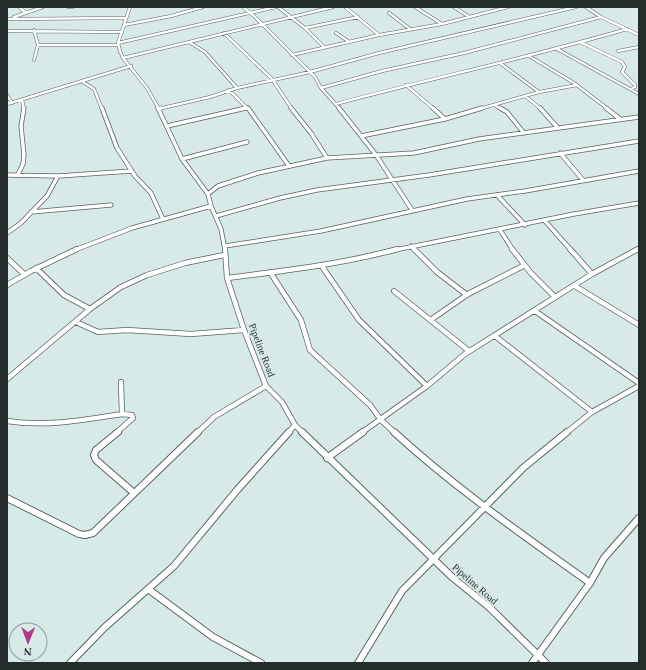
<svg xmlns="http://www.w3.org/2000/svg" width="646" height="670" font-family="'Times New Roman',serif">
  <style>
    .lines { fill: none; stroke-linecap: round; stroke-linejoin: round }
    .street-far3-casing { stroke: #546463; stroke-width: 3.5 }
    .street-far2-casing { stroke: #546463; stroke-width: 5 }
    .street-far1-casing { stroke: #546463; stroke-width: 6 }
    .street-casing { stroke: #546463; stroke-width: 8 }
    .street-far3 { stroke: #fff; stroke-width: 2.5 }
    .street-far2 { stroke: #fff; stroke-width: 3.5 }
    .street-far1 { stroke: #fff; stroke-width: 4.5 }
    .street { stroke: #fff; stroke-width: 6 }
    .labels { text-anchor: middle; dominant-baseline: central; stroke-width: 4; stroke-linejoin: round; paint-order: stroke }
    .street-label { font-size: 10px; fill: #252c2c; stroke: #d7eae8 }
  </style>
  <rect width="100%" height="100%" fill="#d7eae8"/>
  <g class="lines">
    <g class="street-far3-casing">
      <path id="street-far3" d="M19,7L26,13
        M68,7H73
        M130,7L118,43L120,51L123,58L147,88L159,109
        M243,7L254,16L315,77L321,88L340,109
        M278,7L305,28L324,47
        M345,7L379,35
        M415,7L442,24
        M454,7L468,16
        M586,7L601,17L639,35
        M389,13L410,29
        M14,17L43,7
        M7,19L126,18
        M124,25L171,16L203,7
        M305,28L358,17
        M34,30L38,45L34,60
        M7,31L122,32
        M224,33L272,79L292,109
        M336,33L348,41
        M189,42L205,52L237,88
        M580,42L622,62L625,67L622,72L635,85V87L631,89
        M118,43L276,7
        M38,45H118
        M557,49L639,94
        M618,51L639,47
        M292,55L379,35L442,24L508,7
        M529,56L574,83L608,109
        M123,58L333,7
        M500,63L539,92
        M83,82L94,89L102,109
        M406,85L434,109
        M321,88L382,71L464,53L601,17
        M229,90L248,109
        M7,95L12,103
        M525,96L541,109
        M22,100L24,109
        M7,104L131,66
        M336,104C433,78 531,57 627,29
        M494,105L502,109
        M158,109L210,97L237,88L310,72L379,53L576,7
        M241,109L247,108
        M479,109L539,92L577,85"/>
    </g>
    <g class="street-far2-casing">
      <path id="street-far2" d="M102,108L117,148L135,176L151,193L163,219
        M158,108L182,159L208,194L211,206L221,229L225,250
        M248,108L289,166
        M291,108L311,133L327,158
        M339,108L376,155L412,210
        M433,108L445,119
        M500,108L507,112L524,133
        M540,108L558,128
        M606,108L620,119
        M158,109L161,108
        M167,126L246,108
        M361,136L445,119L482,108
        M560,153L583,180
        M182,159L247,142
        M18,174L23,164L24,155L21,126L24,108
        M7,175L58,176L132,171
        M208,194L218,186L258,173L327,158L414,153L479,139L639,117
        M497,195L525,225
        M31,212L111,205
        M216,216L280,198L317,190L429,175L639,141
        M545,221L571,250
        M500,230L513,250
        M7,233L21,223L47,196L58,176
        M225,246L321,231L467,199L525,191L639,171
        M411,246L415,250
        M75,250L132,228L211,206
        M395,250L574,214L639,203
        M636,250L639,249"/>
    </g>
    <g class="street-far1-casing">
      <path id="street-far1" d="M225,249L227,278L244,330L266,386L282,402L295,425L303,433
        M414,249L437,272L467,295
        M512,249L531,273L555,297
        M570,249L592,274
        M7,258L24,274
        M321,265L359,320L427,386
        M36,268L64,295L90,309
        M270,272L301,320L310,350L370,405L381,420L395,433
        M227,278C284,271 342,264 398,249
        M7,285L31,271L77,249
        M575,286L639,325
        M394,291L469,351
        M535,311L639,383
        M432,321V319L468,294L523,266
        M76,322L98,332L127,330L191,334L244,330
        M495,336L592,412
        M7,379L90,309L121,287L147,275L185,263L224,255
        M121,382L122,414
        M7,421C46,427 83,420 122,414L132,415L133,418L116,433
        M197,433L214,417L266,386
        M288,433L295,425
        M361,433L427,386L465,354L592,274L638,249
        M566,433L592,412L639,386"/>
    </g>
    <g class="street-casing">
      <path id="street" d="M118,432L96,450L94,455L96,460L134,493
        M302,432L452,577L490,608L546,663
        M394,432C455,488 523,535 590,583
        M327,458L363,432
        M7,498L79,534L85,535L93,533L198,432
        M148,589L213,637L261,663
        M70,663L105,627L174,566L238,489L289,432
        M358,663L402,591L523,468L567,432
        M532,663L590,583L604,558L639,518"/>
    </g>
    <use href="#street-far3" class="street-far3"/>
    <use href="#street-far2" class="street-far2"/>
    <use href="#street-far1" class="street-far1"/>
    <use href="#street" class="street"/>
  </g>
  <g class="labels">
    <g class="street-label">
      <text transform="translate(262 350) rotate(69)">Pipeline Road</text>
      <text transform="translate(475 584) rotate(41)">Pipeline Road</text>
    </g>
  </g>
  <rect width="646" height="670" fill="none" stroke="#252c2c" stroke-width="16"/>
  <g transform="translate(28 642) rotate(181)"><circle r="19" fill="#d7eae8" stroke="#909e9d"/>
  <path d="M0-3L7 15L0 10L-7 15Z" fill="#b0378c"/>
  <text y="-6" font-size="11" font-weight="bold" text-anchor="middle" fill="#252c2c">N</text>
  </g>
</svg>
